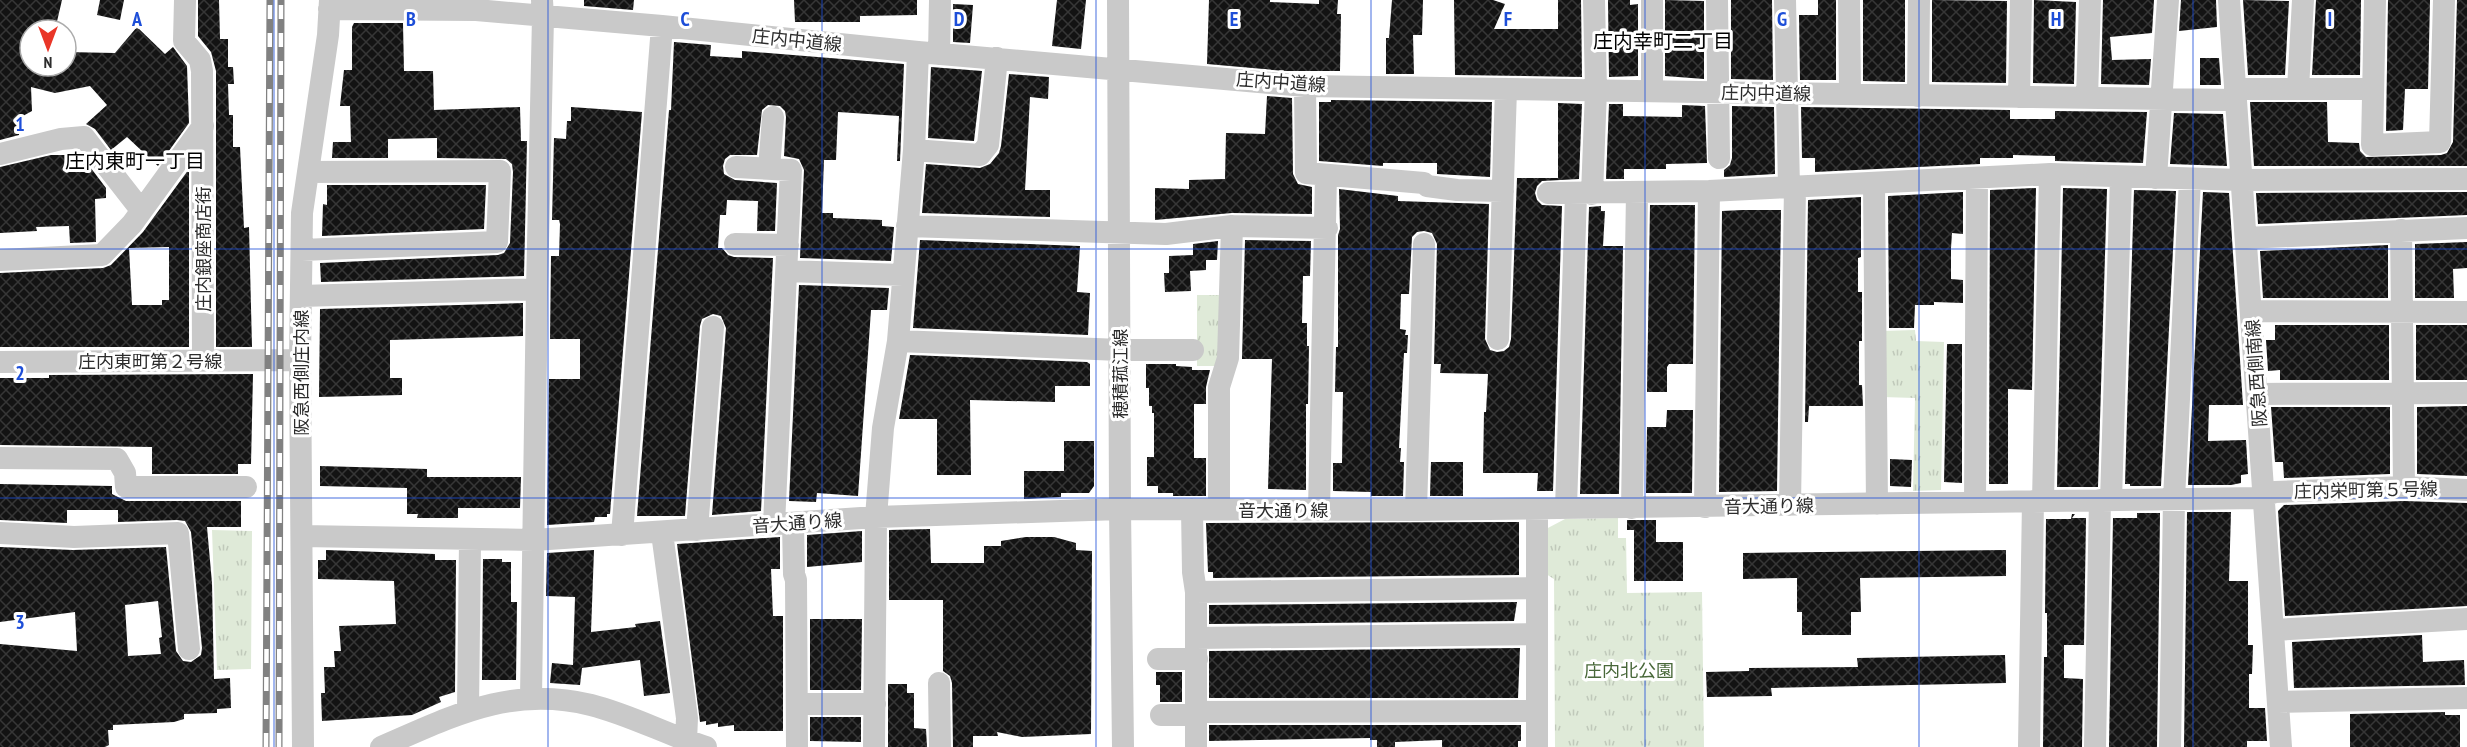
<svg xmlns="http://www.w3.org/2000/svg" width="2467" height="747" font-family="'PT Sans Narrow','Noto Sans JP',sans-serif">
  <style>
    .park { fill: url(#park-tufts) }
    .building { fill: url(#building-cross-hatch); fill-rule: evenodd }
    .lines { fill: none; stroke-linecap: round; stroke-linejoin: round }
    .minor { stroke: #c9c9c9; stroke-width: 22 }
    .rail-casing { stroke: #818181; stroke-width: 7 }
    .rail { stroke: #fff; stroke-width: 4.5; stroke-dasharray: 14; stroke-linecap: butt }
    .grid { fill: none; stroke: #1d4ed8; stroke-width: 1.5; stroke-opacity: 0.55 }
    .labels { text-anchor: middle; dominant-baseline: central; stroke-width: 6; stroke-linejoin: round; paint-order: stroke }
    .street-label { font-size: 18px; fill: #2c2c2c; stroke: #fff }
    .park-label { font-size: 18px; fill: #486839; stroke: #fff }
    .neighbourhood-label { font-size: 20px; fill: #000; stroke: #fff }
    .grid-label { font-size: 20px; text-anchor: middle; font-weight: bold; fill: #1d4ed8; stroke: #fff; stroke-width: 6; stroke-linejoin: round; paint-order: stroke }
  </style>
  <defs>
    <pattern id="park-tufts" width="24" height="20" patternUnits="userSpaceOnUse" patternTransform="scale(1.5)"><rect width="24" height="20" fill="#dfead8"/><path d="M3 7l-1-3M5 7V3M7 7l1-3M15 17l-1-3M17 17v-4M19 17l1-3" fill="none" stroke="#c0c9ba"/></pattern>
    <pattern id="building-cross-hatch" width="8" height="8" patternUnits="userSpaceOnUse" patternTransform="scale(1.5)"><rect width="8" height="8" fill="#131313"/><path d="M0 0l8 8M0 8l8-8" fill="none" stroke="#363636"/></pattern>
  </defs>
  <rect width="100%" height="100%" fill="#fff"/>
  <path class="park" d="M1197,295H1224V337L1215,366H1197Z
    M1915,330L1916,341L1944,342L1941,490L1913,491L1915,398L1882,397L1881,331Z
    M1618,518V538H1626L1627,593L1702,592L1704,747H1555L1554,579L1546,574V529L1565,519Z
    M212,530L252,531L251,669L217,670Z"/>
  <path class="building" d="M0,0H62L55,30H30V66H66V52L115,53L137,27L165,54L173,47L187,66L189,123L158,166L127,137L111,150L95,129L86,124L107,105L90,86L55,93L31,87L32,111L21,117L19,135L0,140Z
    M100,0H124L120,20L97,15Z
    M198,0H219L220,39H228V67H233L234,84H228L229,115H233V147H240L244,228L249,227L252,347H216V71L211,52L198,36Z
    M584,0H634L633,10L584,6Z
    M794,0H917V15L860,16V22H795Z
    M1057,0H1086L1081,49L1052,46Z
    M1209,0H1270V2L1319,4V0H1338L1337,14H1341L1340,71H1285L1207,64Z
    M1392,0H1423L1422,35H1413L1414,74H1386V38H1389Z
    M1454,0H1493L1505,4L1494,29H1558V0H1581L1582,77L1455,75Z
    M1608,0H1630V5L1638,4V76L1609,77Z
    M1665,0L1704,1V79L1665,76Z
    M1731,0H1772L1773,80L1731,79Z
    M1818,0H1836V80H1800L1799,15H1818Z
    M1863,0H1905V82L1863,81Z
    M1932,0L2007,1L2006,83L1932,82Z
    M2034,0L2076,2L2074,84L2033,83Z
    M2103,0H2154L2152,33L2110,37L2112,60L2151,59L2149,85L2101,84Z
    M2181,0H2216L2217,27L2179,31Z
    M2243,0L2289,1L2285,75H2248Z
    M2316,0H2361L2360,75H2312Z
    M2388,0H2430L2428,89H2405L2403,130L2386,131Z
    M2457,0H2467V166H2254L2250,102H2327L2328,142L2359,143L2360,151L2366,157L2441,155L2447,153L2453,142Z
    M953,4L973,5L970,43L953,42Z
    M354,23H403L404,71H433L434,110L520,107L521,141H527L524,276L321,282L320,263L498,255L504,253L510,243L513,172L512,164L506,159L437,158V138L388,139V158H332L333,142H351L350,106H340L344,70H352V27Z
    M674,42L711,45L710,56L742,58V51L904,64L900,161H897L899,116L838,112L836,160H824L822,213H833V218L882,220V226L894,227L891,261L800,258L804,170L799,159L784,156L786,117L785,111L780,106L768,105L762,110L757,155H730L725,159L723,166L724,174L735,180L777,183L775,231H757L758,201L727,200L726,215H720L718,248H722L728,255L734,257L773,258L761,511L712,515L726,328L721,316L713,314L702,319L700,326L685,516H637L669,110H671Z
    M2200,58H2219L2221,85H2200Z
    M931,67L982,71L974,141L928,138Z
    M1009,74L1049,77L1048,99L1030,97L1025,190H1050V217L922,213L926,164L980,168L990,164L999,153L1001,146Z
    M1267,96L1292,98L1293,174L1298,184L1312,187V214L1232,213L1155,220V188L1189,189V180L1225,179L1226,133L1265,134Z
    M1331,100L1492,102L1490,177L1437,174V163H1383V166L1319,161V102H1331Z
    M1558,103L1582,104L1579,179L1542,181L1537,186L1535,193L1537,200L1542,205L1562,206L1553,491H1537L1538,473H1483L1484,412H1486L1488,374L1440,373L1441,364H1434L1437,244L1432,233L1424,231L1417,232L1412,237L1409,294H1401L1400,329L1406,330L1405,335H1408L1407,353H1404L1399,448H1401L1400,462H1404L1403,496H1371V492L1333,491V463H1342L1343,392H1335L1336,347H1338V235L1340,229L1339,189L1398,196V201L1489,204L1485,339L1490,350L1497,352L1504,351L1509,347L1511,339L1517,178H1558Z
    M1609,104H1623V116L1682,117V105L1705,106L1707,163L1666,164V169H1624V179H1606Z
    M1732,106L1774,107L1775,174L1724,177V170L1730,165L1732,158Z
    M571,107L642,112L610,514H607V517H595L594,522L547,525L549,379H580V339H550L551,256H559L560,224L559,220H552L554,138L566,139L567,121H571Z
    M1801,107L2010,110V119H2055V111L2147,112L2143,163L2055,161V156L2013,155V158H1980V164L1815,172V158H1802Z
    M2174,113L2223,114L2227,166L2170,164Z
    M51,155H81L106,188V198L95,199L96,242L70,243L69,226L36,227L37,231L0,233V167Z
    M189,169V347H0V273L103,268L111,265L143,232ZM169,247V300H162V305H132L129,248Z
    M327,185H486L484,229L322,236L323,204L327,205Z
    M2036,188L2032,390L2008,389V484H1989L1990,190Z
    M2063,188L2107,189L2098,487H2057Z
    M2134,190L2176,191L2161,486H2130V484H2125Z
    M1963,192V234L1952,233L1951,248V279L1963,280V303L1934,302V305H1915L1914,328H1889L1888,196Z
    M2203,192L2229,193L2243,405H2209L2208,441L2246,440L2248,474L2241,475V483L2231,485H2188Z
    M2467,192V215L2258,224L2256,193Z
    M1861,197V257L1858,258V292H1862V341H1859V385H1862L1863,406H1809L1808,422H1805L1808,200Z
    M1650,205H1695L1693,364H1669L1667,367V392H1647Z
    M1601,206V211H1605L1603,246H1623L1619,494H1580L1589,207Z
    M1743,210H1781L1777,491L1719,492L1722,211Z
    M920,240L1080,246L1077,292L1090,293L1088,335L913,328Z
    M1245,240L1311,241L1310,276H1303L1302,323H1307V346H1309L1308,404H1306V490L1268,489L1272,359H1242Z
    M1218,241L1217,260H1206V270L1190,271L1191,291L1165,292L1164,273H1169V256L1193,255V244Z
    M2467,242V268L2453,269L2454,298H2415V244Z
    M2388,245V298H2263L2260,251Z
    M799,285L889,288L887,310H871L858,496L817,493L816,502L789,501Z
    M523,303V336L390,340V378H402V395L319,397L320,309Z
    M2275,325H2389V380H2280V370L2268,371L2266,340H2275Z
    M2416,325H2467V380H2416Z
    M1947,344H1962V483L1944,482Z
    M910,355L1087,362L1090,364V386H1055V402L970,400L971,475H937V419H899Z
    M1146,364H1176V366L1192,367V370H1210L1206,387V404H1194V458H1206V496H1173V493H1158V486H1147V457H1154V413H1152V406H1149V388H1146Z
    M253,374L251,464H238V474H152V447L0,445V378H49V375Z
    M2467,406V476L2417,474V407Z
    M2271,407H2390V474L2284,478L2283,462H2275Z
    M1667,410H1693L1692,493H1646L1647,427H1666Z
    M1064,441H1094V486L1089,493H1061V497L1024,499V471H1064Z
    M1890,459L1912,460L1911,487L1890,486Z
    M1431,462H1463V496H1430Z
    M320,466L427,469V477H521L520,508H458V518H417L418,514H407V488L320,486Z
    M0,484L112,486V494L126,501H241V527H207L212,583L214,679L230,678L231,708L217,709V713L184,714V719L174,722L113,725V730H108L109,745L105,747H0V644L77,651L75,612L0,622V547L73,550L166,547L176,651L183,661L191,662L201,655L202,648L191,532L185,521L177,520L118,522V510H67V523L0,520ZM158,601L162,637L159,638L161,654L128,656L125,605Z
    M2404,501L2467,503V606L2285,616L2278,511L2284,505Z
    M2187,512H2231L2229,581H2248V645H2253L2252,674H2249V708H2265L2267,741H2247V747H2184Z
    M2137,513H2160L2157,747H2109L2113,518H2137Z
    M2072,514H2075L2072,518H2086L2084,645H2064V678L2083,679L2082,747H2043L2044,657H2047V613H2045L2046,519H2071Z
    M1627,520H1656V542H1683V581H1634V530H1627Z
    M1519,522V575L1213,578V572H1208L1206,523Z
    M930,529L931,563H984V546H1001V541L1026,537H1054L1076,543V550L1092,551L1091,734L1022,737L997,732L998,736H973V747H953L952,683L950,676L943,671V600H889V530Z
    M862,531V562L807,567V535Z
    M780,537V569H771L773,616H783V731H734V725L718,727V723L706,725V721L700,722L677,544Z
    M326,550L435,554V560H456L455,692L439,697L441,702L412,715L322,721L321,693H325L324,667H335L334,651H341L339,626L396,624L394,581L318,579V560H326Z
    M594,550L591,632L636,627L635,624L660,621L670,693L644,696L640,660L582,668L580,685L550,683L552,663L573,665L575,597L546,596L547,553Z
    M2006,550V576L1860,578L1861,612H1851V635H1802V612H1797V578L1743,579V553Z
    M483,559H502V562H511V602H517L516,680H482Z
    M1517,602L1514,621L1209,624V605Z
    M810,619H862L861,690H810Z
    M2422,635L2423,662L2464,660L2465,685L2294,688L2292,642Z
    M1520,648L1518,698H1209V651Z
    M2005,655L2006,683L1771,688L1772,696L1707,697L1706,672L1749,671V668L1858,667L1857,658Z
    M1156,672H1182V702H1160V685H1156Z
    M888,684H907V693H914V728L926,729L927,747H888Z
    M2445,712V715H2460V747H2350V714Z
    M810,717H861V742L810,741Z
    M1209,725H1521V741H1518V747H1442V740L1395,742V747H1377V740H1370V738L1209,741Z"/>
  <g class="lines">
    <path class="minor" d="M185,0L184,41L200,60L202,71L203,360
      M1118,0L1120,509L1123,747
      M1717,0L1719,158
      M1785,0L1789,187
      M1849,0L1850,94
      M2229,0L2281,747
      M2375,0L2372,145L2440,142L2444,0
      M329,9L476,10L662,26L918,52L1305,86L2235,100
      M939,54L940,0
      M1305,86L1306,173L1424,183L1427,186L1457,190L1503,191
      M2235,89H2373
      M2298,89L2303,0
      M1652,91V0
      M1918,96L1919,0
      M2019,97L2021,0
      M2087,98L2090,0
      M914,150L980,155L988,145L997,58
      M0,154L61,139L84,137L141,210
      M736,167L791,170L774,524
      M769,169L773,117
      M2156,178L2168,0
      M1874,183L1877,504
      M1548,193L1709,191L2050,174L2241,180L2467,179
      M1592,194L1596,90L1594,0
      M907,226L1166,234L1232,226L1327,228
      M2401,230L2404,487
      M2246,238L2467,228
      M735,244L788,245
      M302,250L497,242L500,171L308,172
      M0,260L102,255L132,224L203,126
      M787,271L903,275
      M301,296L537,289
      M2251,311L2467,312
      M1498,339L1506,89
      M898,341L1120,350H1193
      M0,362L300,360
      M2257,394L2467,393
      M0,458L117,459L125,473L126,487H246
      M2111,500L2121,177
      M2043,501L2050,174
      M1975,502L1977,178
      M1790,505L1795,187
      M1705,507L1709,191
      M1566,508L1576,194
      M1632,508L1637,192
      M1192,509L1193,572L1196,592V747
      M1219,509V387L1228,358L1232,226
      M1537,509V747
      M1319,510L1326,175
      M1416,510L1424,244
      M793,523L794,574L796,580L797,747
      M697,530L713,327
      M0,533L74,537L178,533L189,649
      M662,533L687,718L686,741
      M622,535L662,26
      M302,536L534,540L876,517L1120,509L1416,510L2257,498L2275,492L2404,487L2467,490
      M1196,592L1537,588
      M2274,630L2467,619
      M1196,638L1537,634
      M1158,659H1197
      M939,683L940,747
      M531,697L537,289L543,17L542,0
      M2278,702L2467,698
      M797,704H875
      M468,709L470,541
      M1197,712L1537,711
      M1161,715H1197
      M303,747L300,360L302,213L328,35L330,0
      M381,747C453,716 510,685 591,705C631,715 667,735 706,747
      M874,747L876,517L883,428L898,341L914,150L918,52
      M2029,747L2033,501
      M2095,747L2100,500
      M2170,747L2174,499L2190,179"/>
    <g class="rail-casing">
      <path id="rail" d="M266,747L270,0
        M279,747L281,0"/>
    </g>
    <use href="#rail" class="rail"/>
  </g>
  <path class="grid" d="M274,0V747M548,0V747M822,0V747M1096,0V747M1371,0V747M1645,0V747M1919,0V747M2193,0V747M0,249H2467M0,498H2467"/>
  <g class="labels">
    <g class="street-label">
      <text transform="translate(797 40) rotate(6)">庄内中道線</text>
      <text transform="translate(1281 82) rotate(4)">庄内中道線</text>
      <text transform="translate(1766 93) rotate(1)">庄内中道線</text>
      <text transform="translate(203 249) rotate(-90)">庄内銀座商店街</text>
      <text x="150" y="361">庄内東町第２号線</text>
      <text transform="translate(301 373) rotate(-90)">阪急西側庄内線</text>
      <text transform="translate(2256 373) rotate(-94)">阪急西側南線</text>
      <text transform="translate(1120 374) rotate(-90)">穂積菰江線</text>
      <text transform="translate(2366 490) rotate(-1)">庄内栄町第５号線</text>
      <text transform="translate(1769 506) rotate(-1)">音大通り線</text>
      <text x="1283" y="510">音大通り線</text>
      <text transform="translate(797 523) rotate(-4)">音大通り線</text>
    </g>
    <g class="park-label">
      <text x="1629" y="670">庄内北公園</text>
    </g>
    <g class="neighbourhood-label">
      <text x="1663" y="41">庄内幸町二丁目</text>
      <text x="135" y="161">庄内東町一丁目</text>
    </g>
  </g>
  <g class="grid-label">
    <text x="137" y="26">A</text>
    <text x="411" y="26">B</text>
    <text x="685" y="26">C</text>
    <text x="959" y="26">D</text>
    <text x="1234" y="26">E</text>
    <text x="1508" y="26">F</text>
    <text x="1782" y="26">G</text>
    <text x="2056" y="26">H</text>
    <text x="2330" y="26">I</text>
    <text x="20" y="131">1</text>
    <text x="20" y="380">2</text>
    <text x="20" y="629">3</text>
  </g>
  <g transform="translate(48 48) rotate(180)"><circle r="28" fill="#ffffff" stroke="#ababab" stroke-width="1.5"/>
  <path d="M0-4.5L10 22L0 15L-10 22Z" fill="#e93628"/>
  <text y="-9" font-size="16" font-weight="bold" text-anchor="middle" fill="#2c2c2c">N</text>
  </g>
</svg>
